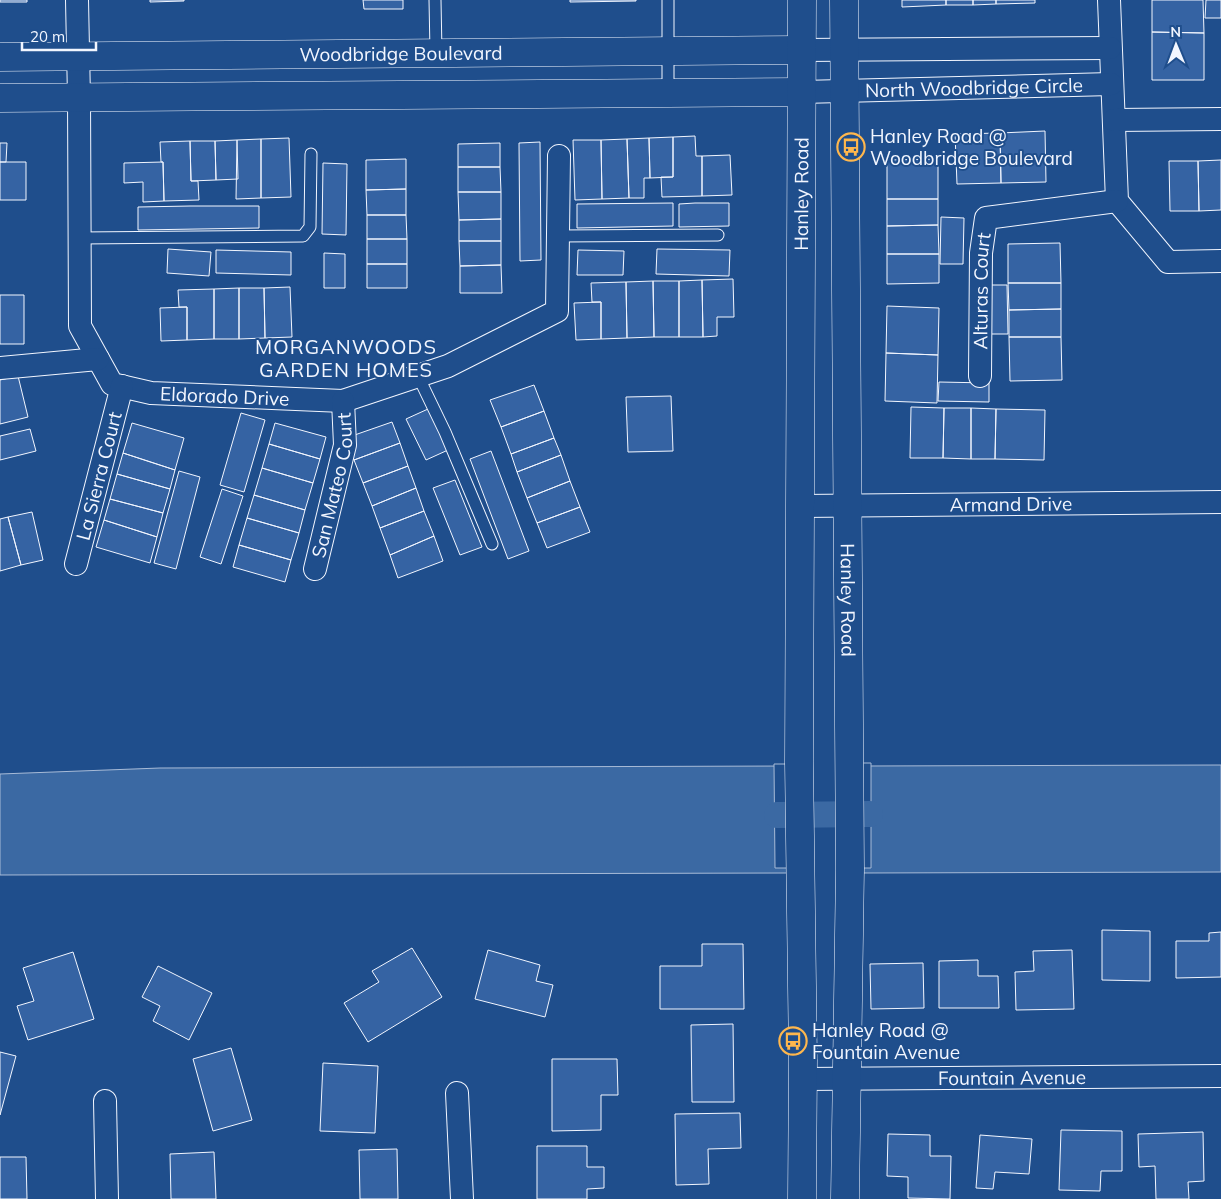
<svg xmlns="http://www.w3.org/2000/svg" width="1221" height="1199" font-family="Mulish,sans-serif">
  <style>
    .water { fill: #3b69a3; stroke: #a8bbd7 }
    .pier { fill: #1f4e8c; stroke: #a8bbd7 }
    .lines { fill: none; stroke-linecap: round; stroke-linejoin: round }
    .canal { stroke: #3b69a3; stroke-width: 26 }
    .building { fill: #3563a3; stroke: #f2f6ff }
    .lane-casing { stroke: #f2f6ff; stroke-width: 13 }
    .street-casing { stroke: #f2f6ff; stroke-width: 24 }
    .secondary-casing { stroke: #f2f6ff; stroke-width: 29 }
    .lane { stroke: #1f4e8c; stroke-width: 11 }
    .street { stroke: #1f4e8c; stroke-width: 22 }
    .secondary { stroke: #1f4e8c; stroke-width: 28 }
    .labels { text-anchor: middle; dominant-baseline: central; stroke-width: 4; stroke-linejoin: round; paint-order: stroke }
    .street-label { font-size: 19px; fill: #f2f6ff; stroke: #1f4e8c }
    .poi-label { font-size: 19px; fill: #f2f6ff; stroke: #1f4e8c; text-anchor: start }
    .neighbourhood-label { font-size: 20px; letter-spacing: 1px; fill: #f2f6ff; stroke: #1f4e8c }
  </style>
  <rect width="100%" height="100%" fill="#1f4e8c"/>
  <path class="water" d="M1221,765V872L862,873V766Z
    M787,766V873L0,875V774L160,768Z"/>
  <path class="pier" d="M862,763H871V868H860Z
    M774,764H787L789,868H775Z"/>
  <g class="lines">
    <path class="canal" d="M777,815L870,814"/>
  </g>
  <path class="building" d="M0,0H27V2H0Z
    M150,0H184V1L150,2Z
    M363,0H403V9H364Z
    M570,0H636V1L570,2Z
    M902,0H946V5L902,7Z
    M946,0H973V5H946Z
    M973,0H996V4L973,5Z
    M996,0H1035V3L996,4Z
    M1152,0H1203L1204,33L1152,32Z
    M1206,0H1221V18H1205Z
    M1152,32L1204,33V80H1152Z
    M1045,131L1046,182L1001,183L1000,133Z
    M1000,133L1001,183L957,184L955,134Z
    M695,136L696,156H702V196L662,197L661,177H673V137Z
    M673,137V177L650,178L649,138Z
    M289,138L291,197L261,198V139Z
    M649,138L650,178H644V198H629L627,139Z
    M261,139V198L236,199L237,140Z
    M627,139L629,198L602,199L601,140Z
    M237,140L238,179L216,180L215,141Z
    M573,140H601L602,199L575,200Z
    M190,141H215L216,180L191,181Z
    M190,141L191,181H198L199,200L164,201L163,162H161L160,142Z
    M540,142L541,260L520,261L519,143Z
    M0,143H7L6,162H0Z
    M500,143V167H458V144Z
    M730,155L732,195L702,196V156Z
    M406,159V189L366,190V160Z
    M938,159V199H887V160Z
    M1221,160V210L1199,211L1198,161Z
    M1169,161H1198L1199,211H1170Z
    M0,162H26V200H0Z
    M163,162L164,201L143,202V182L124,183V163Z
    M323,163L347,164L346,235L322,234Z
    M458,167H500L501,192H458Z
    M406,189V215H367L366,190Z
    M458,192H501V219L459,220Z
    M887,199H938V225L887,226Z
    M673,203V226L577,228V204Z
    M695,203H729V226L679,227V204Z
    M190,206H259V228L138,230V207Z
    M367,215H406L407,239H367Z
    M941,217L964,218L963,264H940Z
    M501,219V241H459V220Z
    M938,225L939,254H887V226Z
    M367,239H407V264H367Z
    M459,241H501V265L460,266Z
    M1060,243L1061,283H1008V244Z
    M168,249L211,252L209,276L167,273Z
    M657,249L730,250L729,276L656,274Z
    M216,250L291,252V275L216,273Z
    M578,250L624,251L623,275H577Z
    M324,253L345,254V288H324Z
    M887,254H939V283L887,284Z
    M367,264H407V288H367Z
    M501,265L502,293H460V266Z
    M733,279L734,317H717V336L703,337L702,280Z
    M702,280L703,337H679V281Z
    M653,281L654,337L627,338L626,282Z
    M653,281H679V337H654Z
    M626,282L627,338L601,339V302H592L591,283Z
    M1008,283H1061V309L1009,310Z
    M985,285H1007L1008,334H986Z
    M290,287L292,337L265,338L264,288Z
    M239,288V339H214V289Z
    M239,288H264L265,338L239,339Z
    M214,289V339L187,340V307H179L178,290Z
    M0,295H24V344H0Z
    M601,302V339L576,340L574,303Z
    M887,306L939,308L938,355L886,353Z
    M187,307V340L161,341L160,308Z
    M1061,309V337H1009V310Z
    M1009,337H1061L1062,380L1010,381Z
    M886,353L938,355L937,403L885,401Z
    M18,376L28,417L0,424V380Z
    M939,382L989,383V402L938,401Z
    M534,385L544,411L501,427L490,400Z
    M671,396L673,451L628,452L626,397Z
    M911,407L944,408L943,458H910Z
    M944,408H971V459L943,458Z
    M971,408L996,409L995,459H971Z
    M428,409L448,450L426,460L406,419Z
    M996,409L1045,410L1044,460L995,459Z
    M544,411L554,438L511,454L501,427Z
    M241,413L265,420L244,492L220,485Z
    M392,422L400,443L354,460L346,438Z
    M132,423L184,438L175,470L123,453Z
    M275,423L326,437L320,459L269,444Z
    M30,429L36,451L0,460V436Z
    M554,438L561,455L517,472L511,454Z
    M400,443L408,466L363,483L354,460Z
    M269,444L320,459L313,483L262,468Z
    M491,451L529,551L508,559L470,459Z
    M123,453L175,470L170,489L117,474Z
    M561,455L570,481L527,498L517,472Z
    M408,466L416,488L372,506L363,483Z
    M262,468L313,483L305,510L254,495Z
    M179,471L200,477L176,569L154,563Z
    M117,474L170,489L163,513L110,499Z
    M455,480L482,547L460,555L433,488Z
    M570,481L580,507L537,523L527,498Z
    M416,488L424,511L380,528L372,506Z
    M222,489L243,496L221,564L200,557Z
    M254,495L305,510L299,533L247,518Z
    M110,499L163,513L157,537L104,520Z
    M580,507L590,532L547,548L537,523Z
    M424,511L434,536L390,555L380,528Z
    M32,512L43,560L21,565L8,517Z
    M8,517L21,565L0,571V519Z
    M247,518L299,533L291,560L239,545Z
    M104,520L157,537L150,563L96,547Z
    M434,536L443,561L398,578L390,555Z
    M239,545L291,560L285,582L233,567Z
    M1102,930L1150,931V981L1102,980Z
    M1221,932V977L1176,978V941H1209V933Z
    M702,944H743L744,1009H660V966H702Z
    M412,948L442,997L368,1042L344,1003L379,982L372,971Z
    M488,950L540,965L536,981L553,985L545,1017L475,999Z
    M1072,950L1074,1009L1016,1010L1015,972L1034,971L1033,951Z
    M73,952L94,1019L28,1040L17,1006L34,1001L23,968Z
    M978,960V976H998L999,1008H939V961Z
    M923,963L924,1008L871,1009L870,964Z
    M158,966L212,993L189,1040L153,1021L160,1006L142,997Z
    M733,1024L734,1102H692L691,1025Z
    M231,1048L252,1120L213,1131L193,1059Z
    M0,1052L16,1056L0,1115Z
    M552,1059H617L618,1095H601V1130L552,1131Z
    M323,1063L378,1066L375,1133L320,1131Z
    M740,1113L741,1148L708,1149L709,1184L676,1185L675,1114Z
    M1061,1130L1122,1131V1171H1101L1100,1191L1059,1190Z
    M1203,1132L1204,1181L1188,1182L1189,1199H1156L1155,1166L1139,1167L1138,1134Z
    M888,1134L930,1135V1156H951L950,1199L908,1198V1177L887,1176Z
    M980,1135L1032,1139L1029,1174L995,1172L993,1189L976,1188Z
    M537,1146H587V1167H604V1188L587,1189V1199H537Z
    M397,1149L398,1199H360L359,1150Z
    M214,1152L216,1199H171L170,1154Z
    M0,1157H26L27,1199H0Z"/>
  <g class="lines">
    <g class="lane-casing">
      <path id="lane" d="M435,0L436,52
        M668,0V93
        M558,236L718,235
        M80,238L303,236L310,227L311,154
        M418,376L445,432L492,544"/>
    </g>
    <g class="street-casing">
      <g id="street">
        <path id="s1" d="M77,0L79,98L80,326L112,384L151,393L343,401L448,366L557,311L559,156"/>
        <path d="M1109,0L1117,201L1168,262L1221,261"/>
        <path d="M802,50L1110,48"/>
        <path id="s2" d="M802,92L1111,84"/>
        <path d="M1114,120L1221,119"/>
        <path d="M0,368L98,359"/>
        <path id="s3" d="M980,376L981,253L986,218L1117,201"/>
        <path id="s4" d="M801,506L1221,502"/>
        <path id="s5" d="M76,564L122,386"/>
        <path id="s6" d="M315,569L345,445L343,401"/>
        <path id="s7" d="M803,1079L1221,1076"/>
        <path d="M457,1093L462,1199"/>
        <path d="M105,1101L107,1199"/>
      </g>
    </g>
    <g class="secondary-casing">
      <g id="secondary">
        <path id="s8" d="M844,0L850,869L845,1199"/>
        <path id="s9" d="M0,57L802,50"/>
        <path d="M0,98L802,92"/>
        <path id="s10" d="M802,1199L803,1060L799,762L802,0"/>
      </g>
    </g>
    <use href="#lane" class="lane"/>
    <use href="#street" class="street"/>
    <use href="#secondary" class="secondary"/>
  </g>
  <defs>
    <g id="bus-ring" transform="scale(1.4375)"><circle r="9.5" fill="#1f4e8c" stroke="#ffb74d" stroke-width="1.5"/><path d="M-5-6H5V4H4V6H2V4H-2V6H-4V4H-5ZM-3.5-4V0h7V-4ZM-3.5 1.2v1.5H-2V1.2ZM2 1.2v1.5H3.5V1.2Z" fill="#ffb74d"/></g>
  </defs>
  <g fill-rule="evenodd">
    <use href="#bus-ring" x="851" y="147"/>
    <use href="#bus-ring" x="793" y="1041"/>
  </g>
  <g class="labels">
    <g class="street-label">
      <text stroke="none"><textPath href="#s9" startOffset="401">Woodbridge Boulevard</textPath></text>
      <text stroke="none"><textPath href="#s2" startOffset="172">North Woodbridge Circle</textPath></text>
      <text stroke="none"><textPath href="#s10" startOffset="1005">Hanley Road</textPath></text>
      <text stroke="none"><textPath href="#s3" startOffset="85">Alturas Court</textPath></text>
      <text stroke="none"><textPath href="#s1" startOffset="506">Eldorado Drive</textPath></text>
      <text stroke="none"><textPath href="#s5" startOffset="91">La Sierra Court</textPath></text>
      <text stroke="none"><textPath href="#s6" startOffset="86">San Mateo Court</textPath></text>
      <text stroke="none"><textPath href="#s4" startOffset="210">Armand Drive</textPath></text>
      <text stroke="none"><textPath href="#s8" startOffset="600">Hanley Road</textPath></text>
      <text stroke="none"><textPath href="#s7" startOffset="209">Fountain Avenue</textPath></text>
    </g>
    <g class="poi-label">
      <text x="870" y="136">Hanley Road @<tspan x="870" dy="22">Woodbridge Boulevard</tspan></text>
      <text x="812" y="1030">Hanley Road @<tspan x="812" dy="22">Fountain Avenue</tspan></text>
    </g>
    <g class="neighbourhood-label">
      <text x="346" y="346">MORGANWOODS<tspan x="346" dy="23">GARDEN HOMES</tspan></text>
    </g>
  </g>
  <g transform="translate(1176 45) rotate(359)" stroke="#1f4e8c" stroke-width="4" paint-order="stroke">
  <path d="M0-4L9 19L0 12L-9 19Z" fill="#f2f6ff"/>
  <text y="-8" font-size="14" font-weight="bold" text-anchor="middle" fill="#f2f6ff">N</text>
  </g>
  <path d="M22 42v8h74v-8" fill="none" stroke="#f2f6ff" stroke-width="2.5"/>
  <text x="30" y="42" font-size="15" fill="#f2f6ff" stroke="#1f4e8c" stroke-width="4" paint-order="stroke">20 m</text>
</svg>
